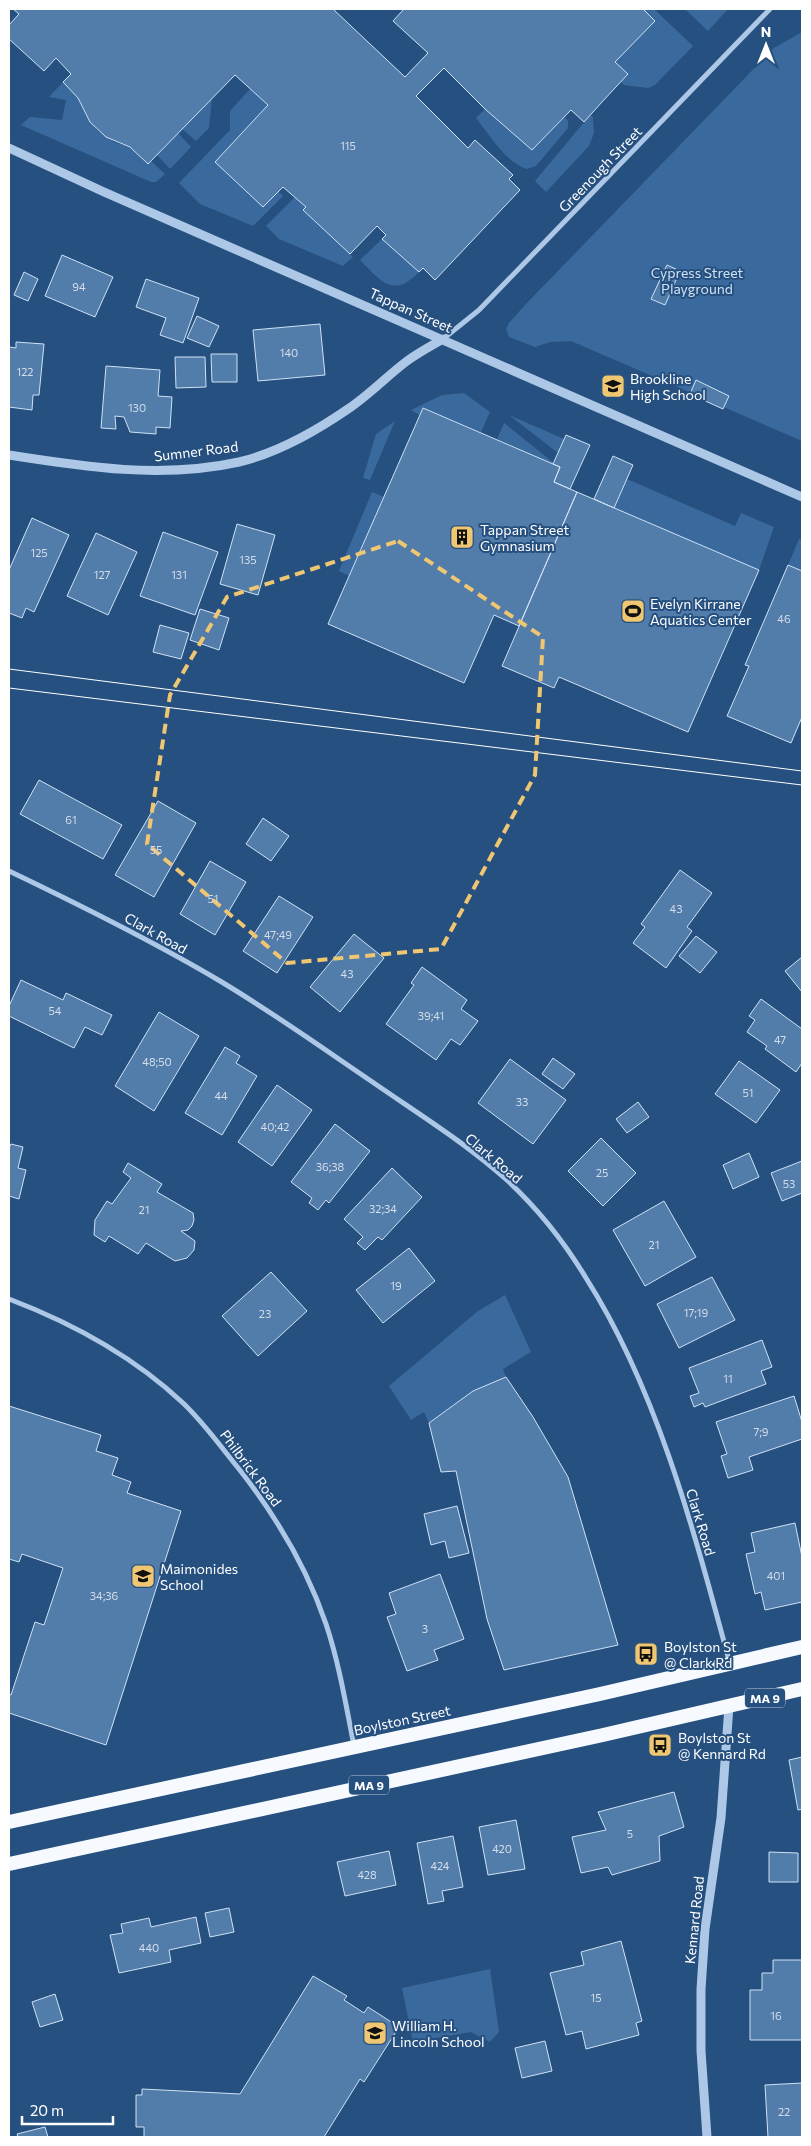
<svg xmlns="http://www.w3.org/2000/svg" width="811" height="2146" font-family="Commissioner,sans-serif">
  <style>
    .green { fill: #3a6a9d }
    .building { fill: #527caa; stroke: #cfe2f5 }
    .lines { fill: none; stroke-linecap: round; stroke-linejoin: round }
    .minor { stroke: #acc8e6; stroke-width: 5 }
    .tertiary { stroke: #acc8e6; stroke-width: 9 }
    .trunk { stroke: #f6fafe; stroke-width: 14 }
    .tram { stroke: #fff; stroke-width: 1 }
    .marked { fill: none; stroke: #efc671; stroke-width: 4; stroke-dasharray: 10 6; stroke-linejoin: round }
    .labels { text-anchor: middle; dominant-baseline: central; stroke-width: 4; stroke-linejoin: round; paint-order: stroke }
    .number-label { font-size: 11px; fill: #d4deea }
    .shield { fill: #26507f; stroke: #becad9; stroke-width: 1 }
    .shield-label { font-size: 12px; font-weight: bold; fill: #fff }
    .street-label { font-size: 14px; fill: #fff; stroke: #26507f }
    .park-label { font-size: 14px; fill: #cfe2f5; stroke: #26507f }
    .poi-label { font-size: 14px; fill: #fff; stroke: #26507f; text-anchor: start }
  </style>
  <rect width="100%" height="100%" fill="#26507f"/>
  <path class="green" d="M643,9H654L693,46L655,85L648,88L624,85L621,82L628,74L615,62L655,21Z
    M685,9H728L708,31Z
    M802,32V441L571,341L550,342L535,347L509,337L506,329L509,323L525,305L774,48Z
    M63,82L78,98L86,115L97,130L114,142L130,147L147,164L151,161L165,174L156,182H151L21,125L30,117L62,120L66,100L49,97Z
    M250,89L268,105L215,162L263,207L279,192L283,196L253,226L200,204L179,183L230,130V111Z
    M212,98L209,128L196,141L182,129Z
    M485,109L532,150L565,117L568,121V128L536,166L527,169C507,164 488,133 476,118Z
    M590,115L593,117L594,133L589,146L546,192L535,181Z
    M178,133L191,147L170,169L157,155Z
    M295,197L306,207L303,210L353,257L343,266L279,239L266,226Z
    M382,239L419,272C393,299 381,281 360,260Z
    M464,393L490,412L481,432L423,408L419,415L411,410L442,395Z
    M509,415L564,439L558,453Z
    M395,421L370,480L363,478L376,434Z
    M504,423L554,463L553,464L497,439Z
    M627,479L735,526L741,513L774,527L759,570L614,508Z
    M372,492L384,497L349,576L339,571Z
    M799,539L802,540V571L788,565Z
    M505,1295L531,1352L503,1369L506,1377L473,1391L429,1423L424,1412L411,1420L389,1386L478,1311Z
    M490,1969L499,2032L490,2042L471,2032L413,2042L402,1988Z"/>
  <path class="building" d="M13,9H333L405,77L428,53L393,21L404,9H643L655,21L615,62L628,74L602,102L584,122L571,110L532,150L485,109L444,68L416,96L468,148L475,140L513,175L509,179L520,190L435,280L423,268L419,272L382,239L386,235L377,226L350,254L303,210L306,207L283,187L263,207L215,162L268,105L235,75L148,164L130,147L106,137L90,122L78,98L63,82L71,74L56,58L44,71L9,39V25L19,14Z
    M62,255L113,277L95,317L45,296Z
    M667,265L680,271L665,305L651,299Z
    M24,272L38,279L28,301L14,295Z
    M146,279L199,298L183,343L160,335L166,318L136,307Z
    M197,316L219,326L209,347L187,338Z
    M320,324L325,375L258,381L253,330Z
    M16,342L44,344L39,395H33L32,410L9,407V347L16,348Z
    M211,354H237V382H212Z
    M175,357H205L206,387L176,388Z
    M106,366L160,370L158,396L172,397L170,428L156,427V434L130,432L124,417L115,416L116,429L101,428Z
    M696,380L729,396L723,409L690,394Z
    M423,408L560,467L554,482L577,492L519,626L494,615L464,683L328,624Z
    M566,435L590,445L570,489L554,482L560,467L553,464Z
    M613,456L633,465L614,508L594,499Z
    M577,492L759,570L688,732L559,677L554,688L502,666Z
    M32,518L69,535L34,612L26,608L22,618L9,613V570Z
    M237,524L275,535L258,595L220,584Z
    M163,532L218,552L195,615L140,596Z
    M96,533L137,552L108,615L67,596Z
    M788,565L802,571V717L791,743L727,716L749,666L745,665Z
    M200,609L229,618L219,650L190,640Z
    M160,625L189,633L181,659L153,652Z
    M39,780L122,825L103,859L20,814Z
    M158,801L196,823L154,897L115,875Z
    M263,818L289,836L271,861L246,844Z
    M210,861L246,882L215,935L180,914Z
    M680,870L712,893L687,927L692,931L666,968L633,943L645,927L641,924Z
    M279,896L313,917L277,973L243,951Z
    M354,934L384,958L340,1012L310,987Z
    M696,936L717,952L700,973L679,956Z
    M802,957V992L785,971Z
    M422,967L467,1000L461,1009L478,1021L460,1045L451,1039L436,1060L386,1024L414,985L411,983Z
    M21,980L63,1000L66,993L112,1015L102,1035L85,1027L74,1048L9,1016V1006Z
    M761,999L802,1029V1063L796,1072L765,1049L767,1046L747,1032L755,1020L749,1016Z
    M159,1012L199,1036L154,1111L115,1086Z
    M225,1047L240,1056L236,1063L257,1076L222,1135L185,1113Z
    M553,1058L575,1074L563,1089L542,1074Z
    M510,1059L566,1100L533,1144L478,1103Z
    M739,1061L780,1090L756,1123L715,1094Z
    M277,1085L312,1110L272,1166L238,1142Z
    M638,1102L649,1117L627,1133L616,1119Z
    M335,1124L370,1151L329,1203L326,1200L318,1210L309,1203L312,1198L291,1182Z
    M601,1138L636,1173L603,1206L568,1171Z
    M11,1144L23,1147L18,1168L26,1170L19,1199L9,1196V1148Z
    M749,1153L759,1177L733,1189L723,1165Z
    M802,1161V1193L782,1201L771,1173Z
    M128,1163L162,1184L157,1192L193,1213L194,1220L192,1226L188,1230L181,1231L195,1241L194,1250L187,1258L175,1261L146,1243L138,1254L109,1236L105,1242L94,1235L95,1220L107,1201L112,1204L131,1178L123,1172Z
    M392,1168L422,1197L382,1240L378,1237L365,1250L357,1243L363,1237L344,1219Z
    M664,1201L696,1257L645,1286L613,1230Z
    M409,1248L435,1281L383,1323L356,1290Z
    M271,1272L307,1311L258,1356L222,1316Z
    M712,1277L735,1320L679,1348L657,1304Z
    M762,1340L772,1367L761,1371L766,1384L705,1407L703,1403L694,1407L690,1396L699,1393L689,1368Z
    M506,1377L533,1417L568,1477L618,1645L504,1670L487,1619L456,1471L441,1472L429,1423L473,1391Z
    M794,1396L802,1422V1439L749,1457L753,1470L728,1478L721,1456L727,1454L716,1422Z
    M9,1406L101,1435L96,1451L118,1458L112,1475L131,1482L127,1493L181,1511L106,1745L9,1713V1694L11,1695L35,1622L44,1625L63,1568L22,1554L19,1562L9,1559Z
    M457,1506L469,1553L449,1558L445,1541L431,1545L424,1514Z
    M795,1523L802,1557V1602L765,1610L761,1592L755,1594L746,1554L755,1552L751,1533Z
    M440,1574L464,1639L434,1650L438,1660L407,1671L387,1617L396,1614L389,1593Z
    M802,1757V1809L798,1810L789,1760Z
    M674,1792L684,1827L659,1836L660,1861L612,1875L608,1867L581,1873L572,1837L606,1830L598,1812Z
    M516,1820L525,1869L488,1875L479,1827Z
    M453,1836L463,1887L442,1891L444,1901L428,1904L417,1843Z
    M389,1851L396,1885L345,1896L337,1862Z
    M769,1852L798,1853V1882H769Z
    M229,1908L234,1932L210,1937L205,1913Z
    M196,1917L201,1943L169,1950L171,1962L119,1973L110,1935L123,1933L121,1924L149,1918L151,1927Z
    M621,1941L642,2021L636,2023L639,2035L586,2049L582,2031L566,2035L550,1973L584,1965L581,1952Z
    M773,1960H802V2040H750V1990H762V1973H773Z
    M313,1976L347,1996L344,2000L364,2013L368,2007L399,2027L364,2082L360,2079L324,2137H144V2127H136V2095H142V2089L240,2094Z
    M55,1994L63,2020L40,2027L32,2002Z
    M545,2041L552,2071L522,2078L515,2048Z
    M802,2083V2137H768L765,2085Z
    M45,2127L48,2137H18L17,2134Z"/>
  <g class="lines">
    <path class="minor" d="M443,339L479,310L770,9
      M9,871C80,905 151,940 220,981C272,1012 321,1047 371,1081C417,1113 466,1143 508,1181C538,1209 565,1243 586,1278C658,1391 695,1535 730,1664
      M9,1299C72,1323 134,1357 183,1403C204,1423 221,1447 239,1469C276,1516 307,1568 326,1624C339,1663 346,1705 354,1746"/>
    <path class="tertiary" d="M9,148L104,192L802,497
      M9,455C85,467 162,479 239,462C277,453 316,431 348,409C369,395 387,376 407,361C418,353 431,346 443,339
      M707,2137L701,2051V1989L705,1929L721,1818L729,1706"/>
    <path class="trunk" d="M9,1822L600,1694L802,1647
      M9,1864L603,1735L802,1689"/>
    <path class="tram" d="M9,669L802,771
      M9,688L802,785"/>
  </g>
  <path class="marked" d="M398,541L543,637L535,775L441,949L287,963L147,844L170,695L227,597Z"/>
  <defs>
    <g id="school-square" transform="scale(1.25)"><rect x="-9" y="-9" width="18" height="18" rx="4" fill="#efc671" stroke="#26507f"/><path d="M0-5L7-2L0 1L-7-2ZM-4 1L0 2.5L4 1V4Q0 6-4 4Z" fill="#111"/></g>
    <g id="building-square" transform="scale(1.25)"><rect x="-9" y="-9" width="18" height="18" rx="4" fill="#efc671" stroke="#26507f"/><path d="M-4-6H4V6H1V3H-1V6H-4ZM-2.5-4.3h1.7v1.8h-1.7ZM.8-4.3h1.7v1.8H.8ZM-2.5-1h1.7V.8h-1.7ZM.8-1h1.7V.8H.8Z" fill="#111"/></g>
    <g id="stadium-square" transform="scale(1.25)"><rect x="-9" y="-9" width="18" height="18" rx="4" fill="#efc671" stroke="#26507f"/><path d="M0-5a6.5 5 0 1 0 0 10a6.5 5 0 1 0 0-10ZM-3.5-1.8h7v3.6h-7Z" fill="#111"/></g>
    <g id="bus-square" transform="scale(1.25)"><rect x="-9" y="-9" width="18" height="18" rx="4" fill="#efc671" stroke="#26507f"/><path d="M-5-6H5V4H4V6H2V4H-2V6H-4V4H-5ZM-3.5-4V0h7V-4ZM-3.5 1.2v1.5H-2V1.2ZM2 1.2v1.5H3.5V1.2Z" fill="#111"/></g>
  </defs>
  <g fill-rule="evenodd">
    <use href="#school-square" x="613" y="386"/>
    <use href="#building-square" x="462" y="537"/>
    <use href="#stadium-square" x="633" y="611"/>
    <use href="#school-square" x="143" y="1576"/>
    <use href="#bus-square" x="646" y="1654"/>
    <use href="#bus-square" x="660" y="1745"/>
    <use href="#school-square" x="375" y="2033"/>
  </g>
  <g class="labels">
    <g class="number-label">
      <text x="348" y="145">115</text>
      <text x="79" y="286">94</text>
      <text x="289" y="352">140</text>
      <text x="25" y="371">122</text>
      <text x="137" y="407">130</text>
      <text x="39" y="552">125</text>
      <text x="248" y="559">135</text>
      <text x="102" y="574">127</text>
      <text x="179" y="574">131</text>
      <text x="784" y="618">46</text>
      <text x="71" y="819">61</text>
      <text x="156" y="849">55</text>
      <text x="213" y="898">51</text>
      <text x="676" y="908">43</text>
      <text x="278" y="934">47;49</text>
      <text x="347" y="973">43</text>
      <text x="55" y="1010">54</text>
      <text x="431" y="1015">39;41</text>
      <text x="780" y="1039">47</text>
      <text x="157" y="1061">48;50</text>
      <text x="748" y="1092">51</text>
      <text x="221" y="1095">44</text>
      <text x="522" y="1101">33</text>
      <text x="275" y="1126">40;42</text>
      <text x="330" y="1166">36;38</text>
      <text x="602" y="1172">25</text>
      <text x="789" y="1183">53</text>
      <text x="383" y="1208">32;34</text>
      <text x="144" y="1209">21</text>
      <text x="654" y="1244">21</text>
      <text x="396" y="1285">19</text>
      <text x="696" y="1312">17;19</text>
      <text x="265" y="1313">23</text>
      <text x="728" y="1378">11</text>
      <text x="761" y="1431">7;9</text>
      <text x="776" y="1575">401</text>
      <text x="104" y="1595">34;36</text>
      <text x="425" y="1628">3</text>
      <text x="630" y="1833">5</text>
      <text x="502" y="1848">420</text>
      <text x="440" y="1865">424</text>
      <text x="367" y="1874">428</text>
      <text x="149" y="1947">440</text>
      <text x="596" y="1997">15</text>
      <text x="776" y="2015">16</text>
      <text x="784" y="2111">22</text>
    </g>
    <g class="shield">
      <rect x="745" y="1688.5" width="40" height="19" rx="4"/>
      <rect x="349" y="1775.5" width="40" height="19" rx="4"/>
    </g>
    <g class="shield-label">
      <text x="765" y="1698">MA 9</text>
      <text x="369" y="1785">MA 9</text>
    </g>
    <g class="street-label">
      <text transform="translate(600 169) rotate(-46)">Greenough Street</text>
      <text transform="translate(411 310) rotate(24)">Tappan Street</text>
      <text transform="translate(196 451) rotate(-7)">Sumner Road</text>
      <text transform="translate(156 933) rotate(29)">Clark Road</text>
      <text transform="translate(494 1158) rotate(40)">Clark Road</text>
      <text transform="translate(251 1468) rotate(53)">Philbrick Road</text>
      <text transform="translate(701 1522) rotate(73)">Clark Road</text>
      <text transform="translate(402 1720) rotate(-12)">Boylston Street</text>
      <text transform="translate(694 1920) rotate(-84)">Kennard Road</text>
    </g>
    <g class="park-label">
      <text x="697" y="272">Cypress Street<tspan x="697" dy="16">Playground</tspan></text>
    </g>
    <g class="poi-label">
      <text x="630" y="378">Brookline<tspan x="630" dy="16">High School</tspan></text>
      <text x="480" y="529">Tappan Street<tspan x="480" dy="16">Gymnasium</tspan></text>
      <text x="650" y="603">Evelyn Kirrane<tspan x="650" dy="16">Aquatics Center</tspan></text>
      <text x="160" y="1568">Maimonides<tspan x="160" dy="16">School</tspan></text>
      <text x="664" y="1646">Boylston St<tspan x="664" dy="16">@ Clark Rd</tspan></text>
      <text x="678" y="1737">Boylston St<tspan x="678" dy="16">@ Kennard Rd</tspan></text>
      <text x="392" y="2025">William H.<tspan x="392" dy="16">Lincoln School</tspan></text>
    </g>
  </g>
  <rect width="811" height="2146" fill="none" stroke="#ffffff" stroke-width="20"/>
  <g transform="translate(766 45)" stroke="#26507f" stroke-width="4" paint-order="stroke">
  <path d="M0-4L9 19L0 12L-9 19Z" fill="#ffffff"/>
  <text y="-8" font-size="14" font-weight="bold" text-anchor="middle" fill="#ffffff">N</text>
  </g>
  <path d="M22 2116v8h91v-8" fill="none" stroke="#ffffff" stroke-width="2.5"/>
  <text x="30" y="2116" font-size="15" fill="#ffffff" stroke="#26507f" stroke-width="4" paint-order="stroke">20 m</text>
</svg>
